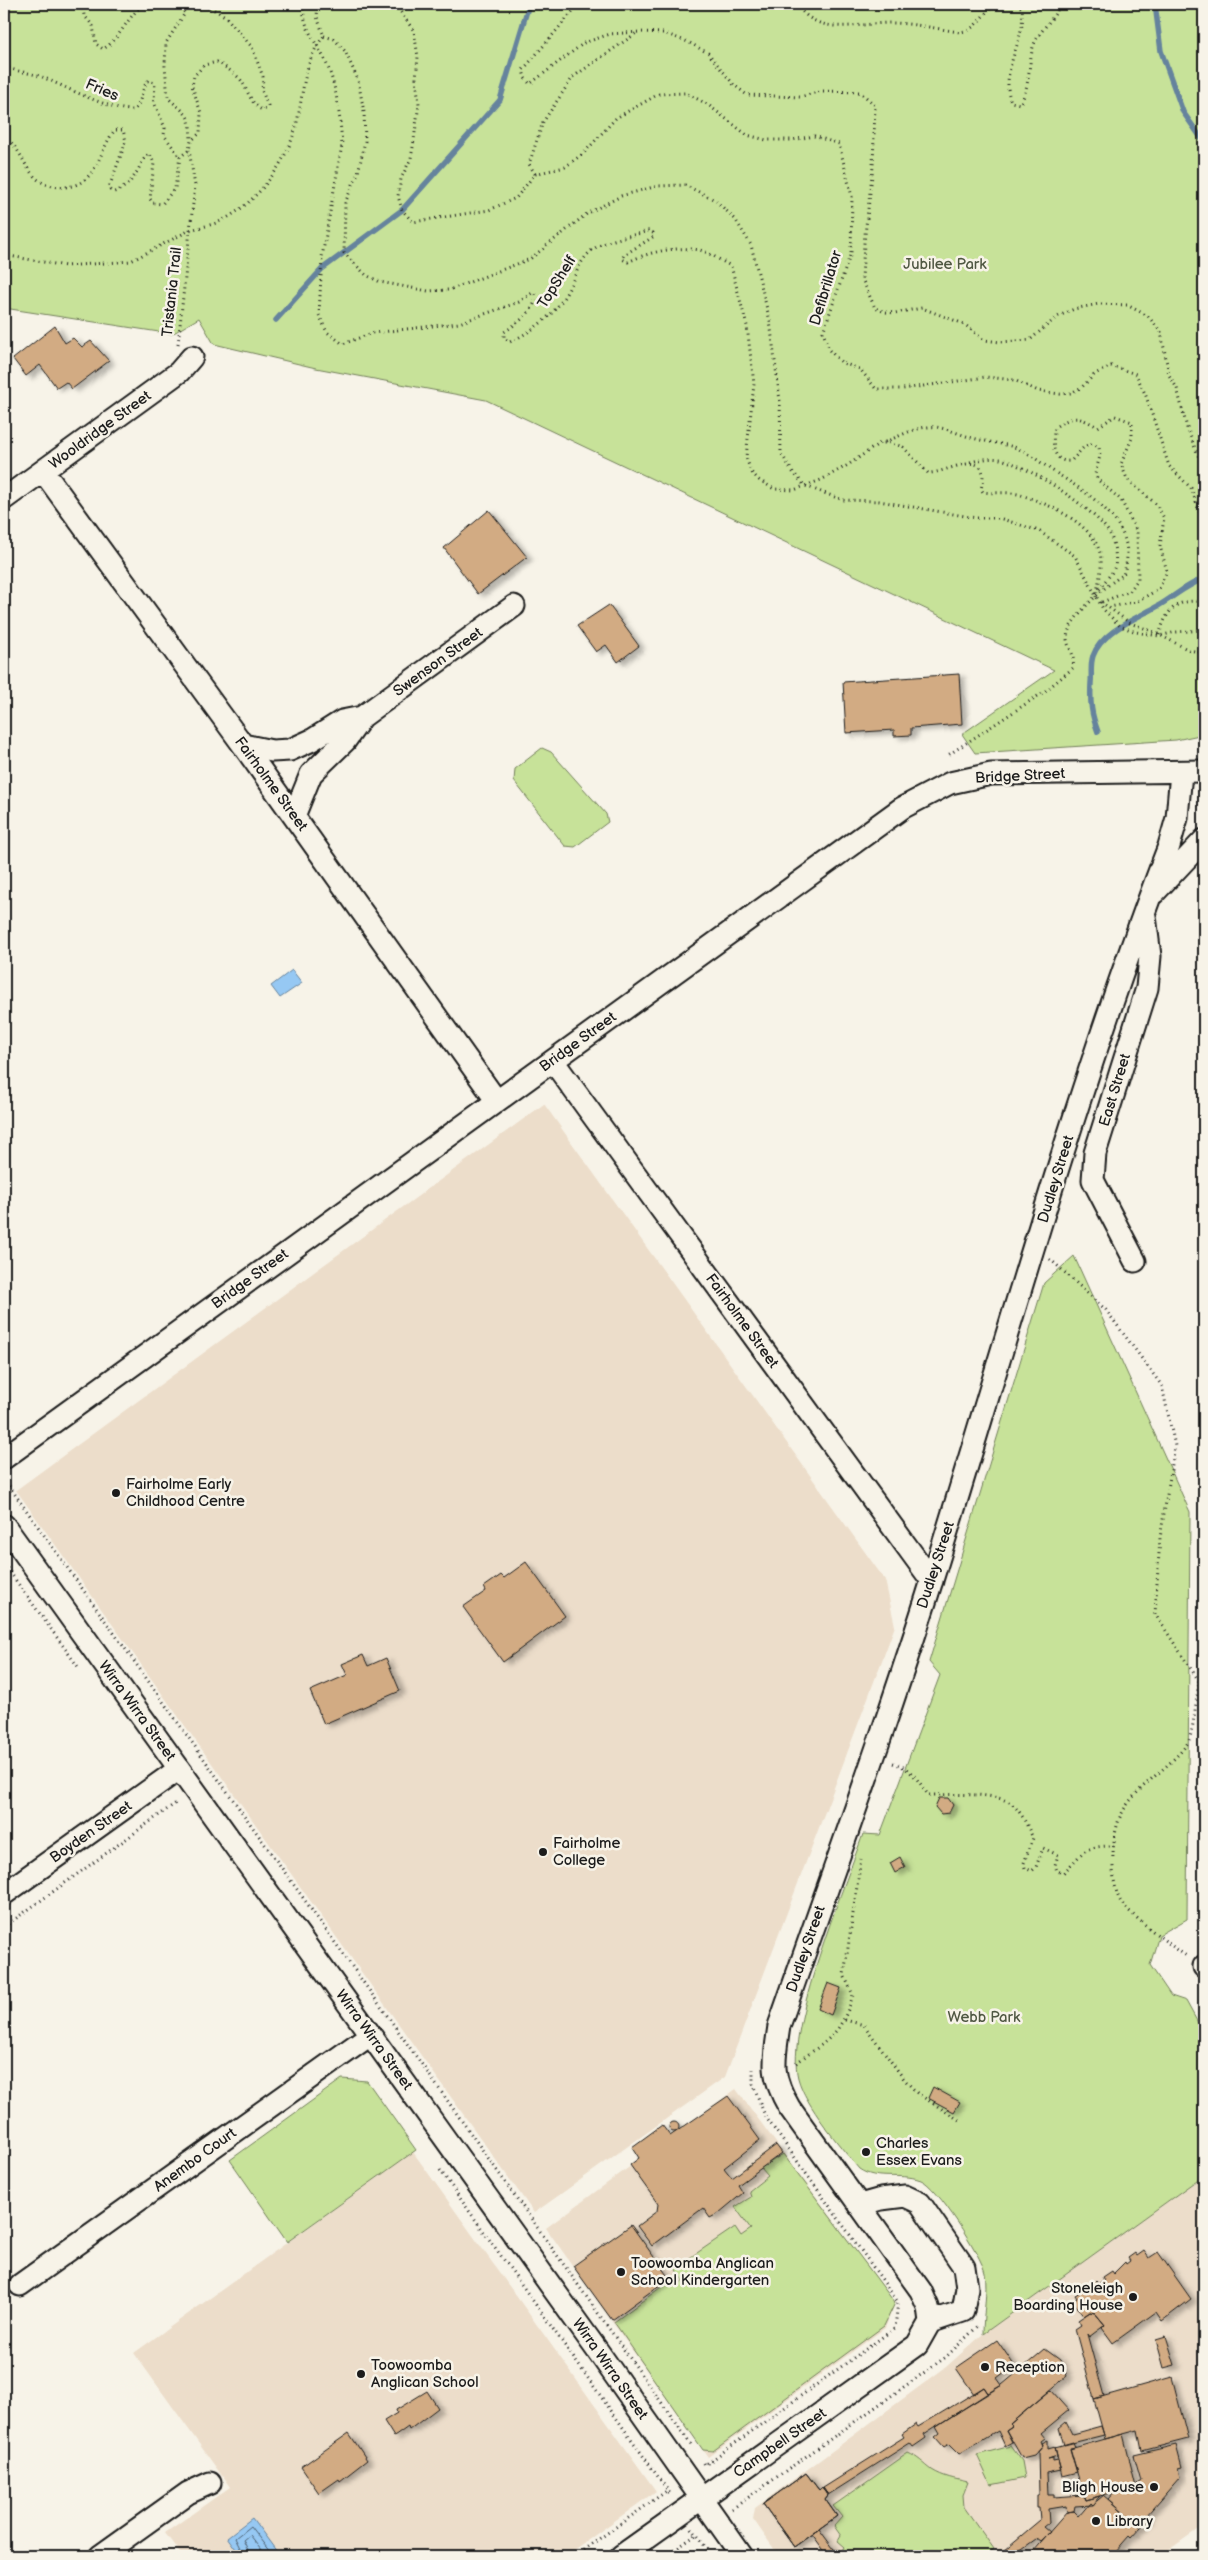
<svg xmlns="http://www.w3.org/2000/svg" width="1208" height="2560" font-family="'Balsamiq Sans',sans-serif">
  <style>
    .built { fill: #ecddca }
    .green { fill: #c7e299; stroke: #727f5a }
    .water { fill: #96c8f3; stroke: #65839d }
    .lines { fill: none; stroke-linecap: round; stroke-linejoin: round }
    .shore { stroke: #4d6172; stroke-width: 1 }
    .stream { stroke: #65839d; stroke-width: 5.5 }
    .building { fill: #d2ab83; stroke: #1c1c1c; filter: url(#shadow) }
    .minor-casing { stroke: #1c1c1c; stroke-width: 25 }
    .path { stroke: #1c1c1c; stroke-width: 3; stroke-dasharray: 1 4; stroke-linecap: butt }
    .minor { stroke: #f7f3e8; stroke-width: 21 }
    .poi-dot { fill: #1c1c1c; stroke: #f7f3e8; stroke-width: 2 }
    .labels { text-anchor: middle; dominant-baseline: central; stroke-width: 5; stroke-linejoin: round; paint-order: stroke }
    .street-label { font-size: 15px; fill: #1c1c1c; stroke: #f7f3e8 }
    .park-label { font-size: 15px; fill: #4f5742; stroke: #f7f3e8 }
    .poi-label { font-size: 15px; fill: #1c1c1c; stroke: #f7f3e8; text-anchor: start }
  </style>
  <defs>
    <filter id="shadow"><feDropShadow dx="5.5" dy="3" stdDeviation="2.5" flood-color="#0004"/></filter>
  </defs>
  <rect width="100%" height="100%" fill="#f7f3e8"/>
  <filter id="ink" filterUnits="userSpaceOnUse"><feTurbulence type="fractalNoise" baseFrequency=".02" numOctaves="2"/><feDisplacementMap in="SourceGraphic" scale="10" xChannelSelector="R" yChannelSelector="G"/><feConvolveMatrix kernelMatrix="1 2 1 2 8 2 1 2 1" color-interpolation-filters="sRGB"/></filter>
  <g filter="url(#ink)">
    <path class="built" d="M544,1104L885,1580L895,1626L725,2077L534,2213L16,1490Z
      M736,2089L895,2303L885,2328L708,2457L546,2228Z
      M413,2152L656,2491L566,2556H182L165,2533L230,2487L134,2353Z
      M1204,2175V2525L1160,2556H779L753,2519L755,2508L946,2367L983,2334Z"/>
    <path class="green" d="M4,4H1204V734L1176,740L975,753L962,734L1054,670L486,400L316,368L214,344L199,318L172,334L4,308Z
      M542,748L551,752L606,814L608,822L575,847L565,846L514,781L515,769Z
      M1074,1256L1190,1512L1187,1919L1159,1935L1150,1965L1171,1996L1186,2001L1204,2034V2175L983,2334C983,2315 988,2291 985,2273C982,2256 936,2185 921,2180C899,2172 878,2182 859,2169C840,2146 805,2105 798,2078C785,2029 845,1886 863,1834L880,1835L940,1675L929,1662L1044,1283Z
      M342,2079L367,2081L416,2150L287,2242L230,2160Z
      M783,2154L895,2303L884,2326L713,2451L703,2450L614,2322L672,2279L676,2285L683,2281L675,2268L735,2227L741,2236L751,2229L735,2207L751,2197L749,2191L768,2176L761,2168Z
      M1011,2446L1022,2461L1025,2478L991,2485L977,2455Z
      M908,2453C918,2457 924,2464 932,2470C943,2477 955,2479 968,2482L963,2495L964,2507L994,2549L985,2556L972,2554L969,2556H854L852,2554L845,2555L842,2552L845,2547L838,2541L841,2536L834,2526L842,2517L833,2506Z"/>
    <path class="water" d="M292,970L302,983L280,998L271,986Z
      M252,2518L280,2556H241L227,2537Z"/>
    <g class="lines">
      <path class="shore" d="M244,2556L235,2538L250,2526L273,2556
        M251,2556L243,2540L249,2535L266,2556"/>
      <path class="stream" d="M1155,4L1161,51L1183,112L1204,142
        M276,320L322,269L402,210L500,100L529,4
        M1098,732C1091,713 1090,703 1091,683C1092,675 1090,664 1093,656C1101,632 1137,618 1158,606C1174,597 1187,584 1204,579"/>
    </g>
    <path class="building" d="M55,326L65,343L73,338L82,347L91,341L109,361L72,389L66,382L57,388L40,365L26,376L13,359Z
      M489,510L527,557L478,594L444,548Z
      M609,605L639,646L618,662L606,645L596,652L577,626Z
      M959,674L962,724L911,728V735L894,736V730L846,733L843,682Z
      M526,1562L565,1616L503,1662L463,1607L486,1591L484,1587L501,1575L504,1578Z
      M363,1655L368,1666L386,1658L400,1691L324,1724L310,1691L347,1675L342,1664Z
      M939,1798H948L953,1805L949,1813L941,1814L935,1807Z
      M900,1857L905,1867L895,1873L890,1863Z
      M828,1983L841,1988L831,2015L818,2009Z
      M933,2087L960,2102L954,2112L928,2098Z
      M728,2096L760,2140L724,2168L732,2178L776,2145L782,2153L738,2185L743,2193L719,2213L710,2218L703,2208L652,2246L637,2226L657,2211L658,2204L630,2165L639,2158L632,2147L662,2125L670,2136Z
      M669 2127a5 5 0 1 1 10 0a5 5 0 1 1-10 0Z
      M631,2225L669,2278L612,2320L573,2266Z
      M1144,2251L1149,2258L1158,2252L1191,2299L1162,2321L1156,2312L1113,2343L1102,2328L1105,2325L1095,2313L1090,2312L1084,2316L1073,2301L1077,2298L1075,2295L1085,2289L1087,2291L1096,2281L1098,2284L1104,2280L1102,2277L1111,2271L1113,2274L1125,2262L1126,2264L1130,2261L1128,2258L1135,2253L1137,2256Z
      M1090,2312L1095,2313L1105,2325L1089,2337L1087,2334L1104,2396L1094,2399L1075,2329L1081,2325L1078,2320Z
      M1166,2336L1175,2365L1164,2368L1156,2339Z
      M997,2340L1014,2365L997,2378L1002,2385L988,2393L984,2387L974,2394L956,2368Z
      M1045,2349L1060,2360L1067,2376L1010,2424L1012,2426L1006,2430L1012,2442L1005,2446L998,2431L959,2454L949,2444L944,2447L935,2437L940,2433L936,2426L1002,2385Z
      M1172,2377L1188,2439L1142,2451L1138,2430L1105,2439L1094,2399Z
      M984,2387L988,2393L924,2434L926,2438L913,2447L910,2443L828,2495L823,2488L904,2437L902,2434L916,2424L918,2427Z
      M1051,2390L1069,2410L1041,2433L1045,2438L1041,2441L1043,2445L1034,2455L1022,2458L1006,2430L1012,2426L1010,2424Z
      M427,2391L438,2408L409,2430L408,2427L394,2437L384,2421L397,2413L396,2410Z
      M1066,2422L1072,2434L1101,2426L1104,2435L1064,2445L1059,2428Z
      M349,2433L367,2460L340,2481L339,2479L319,2493L301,2467Z
      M1123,2434L1136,2486L1085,2500L1070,2449Z
      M1048,2440V2449L1055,2447L1057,2456L1048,2459L1053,2458V2461L1058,2460L1061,2470L1047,2473L1048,2494H1054V2497L1083,2495L1085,2500L1100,2496L1092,2505L1075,2506L1074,2511L1067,2512L1066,2506L1048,2509L1049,2523L1044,2527L1050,2532L1040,2542L1036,2539L1012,2556H997L1040,2520L1039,2508H1037V2495H1039L1038,2451L1043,2445L1042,2443Z
      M1073,2442L1075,2447L1070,2448L1077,2472L1062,2476L1055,2447Z
      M1176,2445L1182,2468L1178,2469L1180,2477L1146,2516L1149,2519L1141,2527L1109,2499L1115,2492L1125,2489L1131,2494L1139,2485L1137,2483L1141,2480L1134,2455Z
      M806,2473L819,2490L822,2487L828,2495L825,2499L837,2516L794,2547L763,2504Z
      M806,2473L819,2490L822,2487L828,2495L825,2499L837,2516L794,2547L763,2504Z
      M1104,2495L1141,2527L1131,2538L1129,2536L1115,2552L1120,2556H1037L1032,2552L1067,2512L1074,2511L1079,2516L1090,2503L1092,2505Z
      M819,2529L839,2556H828L812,2534Z"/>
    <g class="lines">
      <g class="minor-casing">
        <path id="minor" d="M43,471L243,745L496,1100
          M4,499L179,372L192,357
          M243,745L272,751L290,750L312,740L342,721L362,717
          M294,816L311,774L345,741L362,717L514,606
          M1154,893L1204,840
          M553,1061L932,1581
          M1135,1261L1093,1180L1095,1153L1147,988L1150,956L1145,916
          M4,1458L902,808L950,783L991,774L1204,771
          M4,1525L597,2350L742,2556
          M4,1894L179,1769
          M1204,1966V1967
          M860,2205L881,2199L905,2196L920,2203L964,2267L967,2288L963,2311L930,2322
          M20,2285L370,2035
          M930,2322L928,2307L921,2291L789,2107C770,2074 774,2062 779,2026C831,1877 886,1728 933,1577C1009,1333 1077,1085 1169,846L1177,818L1181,772
          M100,2556L188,2493L210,2483
          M621,2556L917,2345L930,2322"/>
      </g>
      <path class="path" d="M82,4L84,15L93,26L96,44L103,49C121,39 127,15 145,4
        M177,4L185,13L166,43L165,66L168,98C188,116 190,113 191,140
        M303,4C303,27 314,39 324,58C337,85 340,116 342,145L322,257L319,315L327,332L343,344L372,333L459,323L519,302L532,293L535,294C539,309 515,325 504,332V338L510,342C534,330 554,316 567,292C575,278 578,263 590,252C602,240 632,236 648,231L653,233V237L624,255L622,259L628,262C648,252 676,246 700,250C710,253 721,261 731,266L747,326L754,384L746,457L751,472L759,480L774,489L794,490L821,480L848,465L880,443H892L903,447L928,473C946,474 993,443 981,489L983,492C996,494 1009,491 1021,495C1049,504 1098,525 1101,559C1102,571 1098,585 1096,597
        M395,4L414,31L418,57L416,78L419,104L413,147L411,158L401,179L398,196L402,210L413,222L489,210L516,198L535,174L565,167L584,153L616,118L659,94L686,93L707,104L747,135L766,140H792L814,136L839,144L852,197L851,253L823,332L829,350L842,363L860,369L876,389H903L986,377L1014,380L1038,391L1060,394L1071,393L1082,387L1095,374L1111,366L1136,374L1146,396L1169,466L1191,488L1204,525
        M579,4L523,70L525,78L530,84L584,43L610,34L639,32L664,33L688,42L708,53L734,85L747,95L800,97L821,91L860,92L875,105L873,167L864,243L862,279L875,308L885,312L895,313L922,308L964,324L984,340L1000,342L1030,340L1057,317L1074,309L1099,304L1127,305L1148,316L1161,332L1169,375L1177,388L1187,428L1204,470
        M796,4C819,38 857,23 890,23C913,23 937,29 960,32C979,30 981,12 997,4
        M1016,4L1022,8C1027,40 999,69 1011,102L1020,104C1030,87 1028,66 1033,47C1039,30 1054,20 1060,4
        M324,36L334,39L345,51L358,80L364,112L365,141L358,173L345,203L344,253L366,275L380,282L428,291L449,290L530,259L588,213L621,196L657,186L685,185L715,200L735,219L751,245L770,321L780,401L781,453L792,471L805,486L843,500L879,501L976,518H999L1039,531L1075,556L1103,609L1120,626L1136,632L1159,636L1176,632L1204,630
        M4,66C16,72 29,72 42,77C64,86 111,111 134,110C143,101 140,90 148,81L155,83L154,102L165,128L164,135L180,157
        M4,136C21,149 22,163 34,176C40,183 50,186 59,187C98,189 98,150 115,130H123L126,141L110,185V190L114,192C138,185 140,156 150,154L154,163L150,199L153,203L162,204L175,188L180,157L189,150L191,141L200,133L201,113L192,86L194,76L204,65L217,62C225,67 233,72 240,79C247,87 252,109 264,110L268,106L262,91L263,77L252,47L225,16L204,4
        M535,174L529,164L543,122L573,77L638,32
        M4,255L66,266L131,261L190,230L195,186L189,150
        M178,344L190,230C201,227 213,225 223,220C258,202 289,160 297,122C304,91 303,62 324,36L317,17L318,4
        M885,442C900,436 919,425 936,427C949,429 961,435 973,438C986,442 1000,443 1014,447C1029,453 1040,462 1053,471C1089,494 1142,525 1123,575C1108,583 1066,620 1067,639C1068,650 1075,650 1073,668L1044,692L948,755
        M970,462C980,460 989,457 1000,459C1027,465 1099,511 1111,536C1114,544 1117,558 1115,566C1112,575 1102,583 1098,592
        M1101,602L1130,623L1152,631L1189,650L1204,653
        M1102,602L1130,591L1138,579L1137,532L1121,500L1098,480L1095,474L1100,456L1099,447L1092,444L1085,446L1071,461C1051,463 1052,441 1055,427C1075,414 1079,417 1098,427L1115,416L1132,422V438L1121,464L1127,479L1156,504L1164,518L1160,546L1167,571L1159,589L1136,602L1110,607
        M1159,635C1167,610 1175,598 1204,602
        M1050,1259L1106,1310L1162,1386L1175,1446L1160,1538L1155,1614L1199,1681C1197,1693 1193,1737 1187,1744C1169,1769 1137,1785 1122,1813C1111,1832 1109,1883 1121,1902C1128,1913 1176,1950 1188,1957
        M9,1486L391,2021L693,2447
        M4,1564L79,1668
        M893,1763C911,1768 918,1780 928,1795C948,1795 998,1791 1013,1805C1023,1814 1027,1826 1033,1838L1024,1863L1025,1868L1032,1871L1036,1867L1043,1848L1058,1855L1055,1865L1057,1871L1063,1873C1085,1852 1081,1846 1114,1846
        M4,1927L176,1803
        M845,2020L864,2025L904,2079L917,2093L959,2120
        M796,2063C828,2040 841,2035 853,1995L844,1975L861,1859
        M440,2170L671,2495
        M704,2463L705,2465L895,2328L898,2302L765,2116L753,2084V2069
        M732,2509L946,2357L979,2325
        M692,2528L712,2556
        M575,2556L668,2490
        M666,2556L696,2535"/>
      <use href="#minor" class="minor"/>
    </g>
  </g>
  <g class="poi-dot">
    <circle cx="116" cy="1493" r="5"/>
    <circle cx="543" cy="1852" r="5"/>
    <circle cx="866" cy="2152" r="5"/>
    <circle cx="621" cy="2272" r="5"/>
    <circle cx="1133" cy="2297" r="5"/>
    <circle cx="985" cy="2367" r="5"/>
    <circle cx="361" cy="2374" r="5"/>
    <circle cx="1154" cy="2487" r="5"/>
    <circle cx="1096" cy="2521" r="5"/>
  </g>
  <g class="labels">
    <g class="street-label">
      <text transform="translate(102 90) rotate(23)">Fries</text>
      <text transform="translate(557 282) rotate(-58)">TopShelf</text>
      <text transform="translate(826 288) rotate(-73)">Defibrillator</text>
      <text transform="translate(172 292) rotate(-84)">Tristania Trail</text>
      <text transform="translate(100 430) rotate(-36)">Wooldridge Street</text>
      <text transform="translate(438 662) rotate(-36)">Swenson Street</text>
      <text transform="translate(1020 776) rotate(-3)">Bridge Street</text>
      <text transform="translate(271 784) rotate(54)">Fairholme Street</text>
      <text transform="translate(578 1042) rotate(-36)">Bridge Street</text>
      <text transform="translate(1115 1090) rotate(-73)">East Street</text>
      <text transform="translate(1056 1179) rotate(-73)">Dudley Street</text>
      <text transform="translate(250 1279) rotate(-36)">Bridge Street</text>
      <text transform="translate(742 1321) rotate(54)">Fairholme Street</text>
      <text transform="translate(936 1565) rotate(-72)">Dudley Street</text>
      <text transform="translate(137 1711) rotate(54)">Wirra Wirra Street</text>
      <text transform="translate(91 1832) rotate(-35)">Boyden Street</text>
      <text transform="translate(806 1949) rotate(-71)">Dudley Street</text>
      <text transform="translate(374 2040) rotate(54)">Wirra Wirra Street</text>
      <text transform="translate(195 2160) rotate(-36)">Anembo Court</text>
      <text transform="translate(610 2369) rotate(55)">Wirra Wirra Street</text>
      <text transform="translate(780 2443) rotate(-35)">Campbell Street</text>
    </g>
    <g class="park-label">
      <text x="945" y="264">Jubilee Park</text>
      <text x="984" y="2017">Webb Park</text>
    </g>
    <g class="poi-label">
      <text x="126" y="1484">Fairholme Early<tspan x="126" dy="17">Childhood Centre</tspan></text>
      <text x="553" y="1843">Fairholme<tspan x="553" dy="17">College</tspan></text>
      <text x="876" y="2143">Charles<tspan x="876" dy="17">Essex Evans</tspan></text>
      <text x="631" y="2263">Toowoomba Anglican<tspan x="631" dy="17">School Kindergarten</tspan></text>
      <text x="1123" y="2288" text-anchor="end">Stoneleigh<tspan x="1123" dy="17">Boarding House</tspan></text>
      <text x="371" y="2365">Toowoomba<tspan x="371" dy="17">Anglican School</tspan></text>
      <text x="995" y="2367">Reception</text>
      <text x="1144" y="2487" text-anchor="end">Bligh House</text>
      <text x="1106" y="2521">Library</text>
    </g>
  </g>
  <rect width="1208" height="2560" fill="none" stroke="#f7f3e8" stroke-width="20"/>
  <rect x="10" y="10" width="1188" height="2540" fill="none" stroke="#1c1c1c" stroke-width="2" filter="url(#ink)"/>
</svg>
